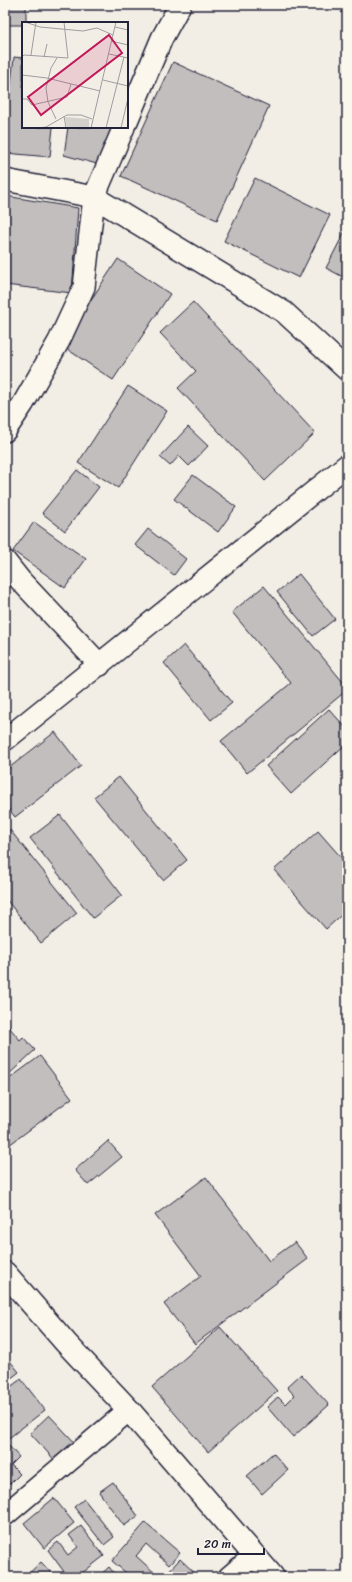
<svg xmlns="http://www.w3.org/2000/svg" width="352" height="1582" font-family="Sriracha,sans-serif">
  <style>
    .building { fill: #c2bebe; stroke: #22223b }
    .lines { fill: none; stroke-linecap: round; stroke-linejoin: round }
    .street-casing { stroke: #22223b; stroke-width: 24 }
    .secondary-casing { stroke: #22223b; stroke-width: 25 }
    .street { stroke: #fbf7ec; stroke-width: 21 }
    .secondary { stroke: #fbf7ec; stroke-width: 22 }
    .inset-road { fill: none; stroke: #9f9ca1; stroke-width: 1 }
    .view { fill: #c2185b; fill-opacity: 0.15; stroke: #c2185b; stroke-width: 2 }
    .inset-edge { fill: none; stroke: #22223b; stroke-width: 2 }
  </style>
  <rect width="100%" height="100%" fill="#f2eee5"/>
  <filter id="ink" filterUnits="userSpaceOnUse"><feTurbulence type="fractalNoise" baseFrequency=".025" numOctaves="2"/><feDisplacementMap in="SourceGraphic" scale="8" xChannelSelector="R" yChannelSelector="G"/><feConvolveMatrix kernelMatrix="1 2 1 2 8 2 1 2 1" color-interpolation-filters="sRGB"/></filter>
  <g filter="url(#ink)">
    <path class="building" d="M5,5H26V23H23V25H5Z
      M345,5H347V15L341,12Z
      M14,57L23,58V127H53L50,157L5,153V134Z
      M173,62L269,106L217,220L121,176Z
      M68,127H114L97,164L64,155Z
      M255,178L330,215L299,278L224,241Z
      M6,196L78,208L72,293L5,285Z
      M347,227V279L326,268Z
      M118,259L170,294L113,380L61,345Z
      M193,302L315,433L265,481L178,388L196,371L160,333Z
      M128,386L167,411L118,488L78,463Z
      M188,427L208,446L189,466L179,456L170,466L160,457Z
      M77,470L99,487L65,531L42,513Z
      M193,475L236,507L218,532L174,499Z
      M34,522L86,559L65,588L13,551Z
      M148,529L186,559L174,575L135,545Z
      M299,574L335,619L313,636L277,592Z
      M264,586L347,687V690L247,773L221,741L291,683L232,612Z
      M184,645L232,703L211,720L164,663Z
      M329,709L347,729V743L291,794L266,766Z
      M55,732L81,766L15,817L5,804V771Z
      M119,777L187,860L163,880L94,797Z
      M60,815L122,895L93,918L30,838Z
      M10,830L77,913L41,943L5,898V833Z
      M318,831L347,864V910L326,929L274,870Z
      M9,1027L20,1040L23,1037L35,1050L5,1078V1030Z
      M40,1056L72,1098L5,1148V1082Z
      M108,1141L122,1157L88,1185L75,1170Z
      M206,1177L269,1261L295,1242L308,1259L195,1344L164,1304L201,1276L155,1215Z
      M220,1327L277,1391L208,1452L152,1387Z
      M5,1355L19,1372L5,1383Z
      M301,1374L329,1405L293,1437L267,1407L278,1397L285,1404L294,1395L287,1387Z
      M21,1379L45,1410L5,1441V1391Z
      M49,1415L79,1447L59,1465L30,1433Z
      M8,1445L19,1457L11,1465L20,1474L10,1484L5,1479V1448Z
      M273,1453L288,1470L262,1494L247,1476Z
      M113,1482L138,1516L124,1526L99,1492Z
      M54,1498L74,1523L44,1548L24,1523Z
      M84,1499L114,1537L104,1545L74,1507Z
      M145,1523L180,1553L169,1565L146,1544L136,1556L157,1575L155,1577H131L112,1561Z
      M81,1526L104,1556L77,1577H68L48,1550L58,1542L68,1555L78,1547L69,1535Z
      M180,1559L199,1577H163Z
      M41,1562L55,1577H25Z
      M109,1567L117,1577H98Z"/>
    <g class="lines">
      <g class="street-casing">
        <path id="street" d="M127,121L162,38L180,5
          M5,180L94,197L284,312L347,370
          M5,431L23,404L59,341L84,287L94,197L124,127
          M5,561L20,580L100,665
          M5,740L347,465
          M5,1515L129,1410
          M229,1577L254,1556"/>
      </g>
      <g class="secondary-casing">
        <path id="secondary" d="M5,1273L66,1343L129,1410L273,1577"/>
      </g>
      <use href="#street" class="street"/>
      <use href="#secondary" class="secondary"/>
    </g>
  </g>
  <g transform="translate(22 22)">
    <rect width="106" height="106" fill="#f2eee5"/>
    <path d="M43,95L67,97V106H45Z" fill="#d4d1cc"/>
    <path class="inset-road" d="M3,0L18,5L61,9L75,6L91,13M93,5L106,8M89,19L106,23M87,32L106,36M9,33L14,0M0,35L2,33L46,36L42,0M22,35L25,22M0,53L25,56L78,69M81,58L106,64M0,77H5L10,83L45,75L49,62M42,94L44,106M34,97L26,80L24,66L29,46L35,36M15,106L24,105L45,93H59L70,97M69,106L94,0M84,106L102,35M99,106L106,76"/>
    <path class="view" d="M87,13L100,31L19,93L6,75Z"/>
    <rect width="106" height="106" class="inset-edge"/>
  </g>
  <rect width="352" height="1582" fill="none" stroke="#fbf7ec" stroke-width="20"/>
  <rect x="10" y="10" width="332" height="1562" fill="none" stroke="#22223b" stroke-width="1.5" filter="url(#ink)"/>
  <path d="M198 1548v6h66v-6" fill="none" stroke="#22223b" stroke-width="2"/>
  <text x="204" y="1548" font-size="12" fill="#22223b" stroke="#fbf7ec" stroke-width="3" paint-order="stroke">20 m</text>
</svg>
